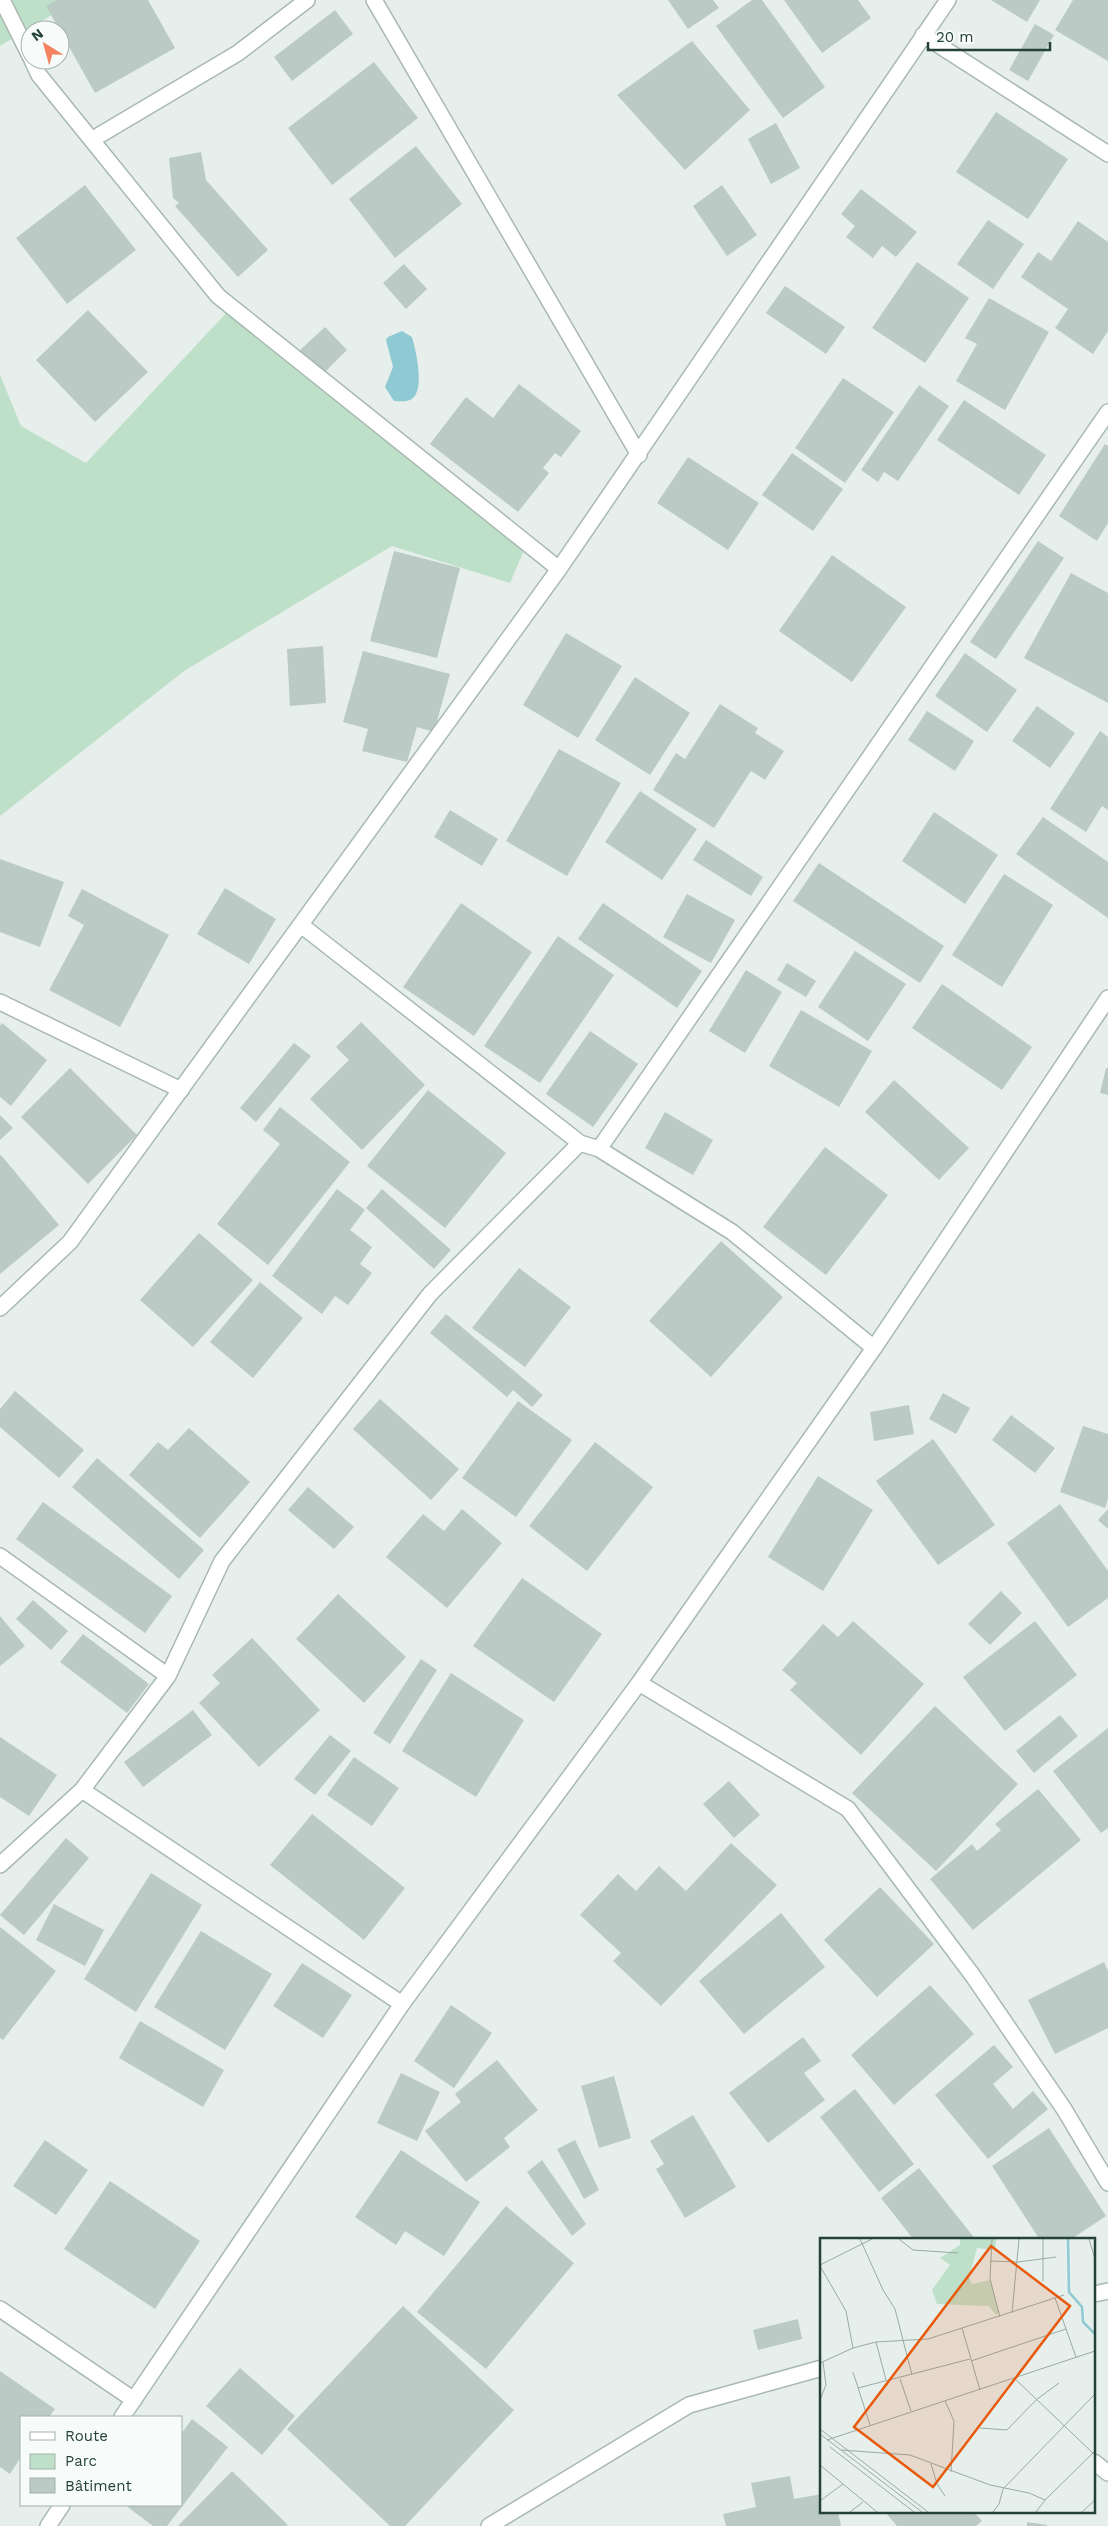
<svg xmlns="http://www.w3.org/2000/svg" width="1108" height="2526" font-family="'Work Sans',sans-serif">
  <style>
    .green { fill: #bfe0c8 }
    .water { fill: #8ec9d4 }
    .building { fill: #bbcac4 }
    .lines { fill: none; stroke-linecap: round; stroke-linejoin: round }
    .service-casing { stroke: #a8b8b2; stroke-width: 18 }
    .minor-casing { stroke: #a8b8b2; stroke-width: 18 }
    .service { stroke: #fff; stroke-width: 15 }
    .minor { stroke: #fff; stroke-width: 15 }
    .inset-river { fill: none; stroke: #8ec9d4; stroke-width: 2.5 }
    .inset-road { fill: none; stroke: #98aaa4; stroke-width: 1 }
    .view { fill: #e8590c; fill-opacity: 0.15; stroke: #e8590c; stroke-width: 2.5 }
    .inset-edge { fill: none; stroke: #24423a; stroke-width: 2.5 }
  </style>
  <rect width="100%" height="100%" fill="#e6efeb"/>
  <path class="green" d="M0,0H67L70,4L0,46Z
    M228,311L528,541L510,583L392,546L184,671L0,816V375L21,426L86,463Z"/>
  <path class="water" d="M402,331L412,337C416,351 426,393 410,400C405,402 399,401 394,401L385,387L393,367L386,340L388,337Z"/>
  <path class="building" d="M57,0H148L175,48L95,93L46,6Z
    M668,0H713L719,8L688,29Z
    M752,0H762L825,87L783,118L716,26Z
    M784,0H858L871,18L822,53Z
    M991,0H1040L1027,22Z
    M1073,0H1108V61L1055,30Z
    M335,10L353,34L292,81L274,57Z
    M1035,24L1054,35L1028,81L1009,70Z
    M692,41L750,110L685,170L617,95Z
    M374,62L418,118L332,185L288,128Z
    M996,112L1068,159L1028,219L956,172Z
    M776,123L800,168L771,184L748,139Z
    M416,146L462,204L395,258L349,199Z
    M201,152L206,180L268,250L238,277L175,206L179,203L173,198L169,158Z
    M85,185L136,250L67,304L16,238Z
    M722,185L757,235L727,256L693,206Z
    M861,189L917,232L896,257L882,246L873,258L846,237L855,226L841,214Z
    M988,220L1024,244L993,289L957,264Z
    M1078,221L1108,242V331L1093,354L1055,328L1068,309L1021,277L1038,252L1051,261Z
    M917,262L969,298L925,363L872,328Z
    M404,264L427,289L406,309L383,283Z
    M785,286L845,327L826,354L766,313Z
    M989,298L1049,332L1005,410L956,381L977,344L965,338Z
    M88,310L148,372L95,422L36,360Z
    M325,327L347,350L323,374L299,351Z
    M843,378L894,412L845,483L795,448Z
    M519,384L581,431L561,457L555,453L543,468L549,473L518,512L430,444L466,397L493,418Z
    M919,385L949,406L898,481L884,472L878,482L861,470Z
    M964,400L1046,455L1019,495L937,440Z
    M1105,444L1108,446V523L1097,541L1059,516Z
    M792,453L843,489L813,531L762,495Z
    M688,457L759,503L728,550L657,503Z
    M1038,541L1064,558L996,659L970,642Z
    M394,551L460,568L437,658L370,641Z
    M832,555L906,607L852,682L779,631Z
    M1071,573L1108,593V703L1024,658Z
    M566,633L622,666L578,738L523,705Z
    M323,646L326,703L290,706L287,649Z
    M363,651L450,674L434,732L417,727L407,762L362,751L368,729L343,722Z
    M965,653L1017,690L987,732L935,696Z
    M635,677L690,713L650,775L595,740Z
    M720,704L758,728L755,733L784,751L765,780L751,771L714,828L653,790L676,753L685,759Z
    M1037,706L1075,733L1050,768L1012,741Z
    M927,711L974,741L955,771L908,740Z
    M1100,731L1108,737V810L1102,806L1086,832L1050,809Z
    M559,749L621,783L567,876L506,841Z
    M640,791L697,829L662,880L605,842Z
    M450,810L498,839L482,866L434,837Z
    M934,812L998,855L965,904L902,861Z
    M1043,817L1108,862V918L1016,854Z
    M706,840L763,877L751,896L693,860Z
    M0,859L64,882L40,947L0,932Z
    M819,863L944,946L920,983L793,901Z
    M1004,874L1053,905L1002,987L952,955Z
    M225,888L276,919L249,964L197,934Z
    M82,889L169,935L120,1027L49,990L84,925L68,916Z
    M687,894L735,920L711,963L663,937Z
    M461,903L532,952L474,1036L403,987Z
    M603,903L702,971L677,1008L578,939Z
    M558,936L614,975L540,1083L484,1046Z
    M855,951L906,984L868,1041L818,1007Z
    M787,963L816,981L806,997L777,980Z
    M746,970L782,992L745,1053L709,1031Z
    M942,984L1032,1047L1002,1090L912,1028Z
    M801,1010L872,1051L839,1107L769,1066Z
    M361,1022L425,1085L362,1150L310,1099L349,1060L336,1047Z
    M2,1023L47,1060L11,1106L0,1097V1026Z
    M590,1031L638,1064L593,1127L546,1094Z
    M294,1043L311,1056L256,1122L240,1108Z
    M70,1068L137,1135L88,1184L21,1117Z
    M1106,1068H1108V1095L1100,1093Z
    M894,1080L969,1148L939,1180L865,1112Z
    M428,1090L506,1153L445,1228L367,1166Z
    M280,1107L350,1162L268,1265L217,1224L280,1144L263,1130Z
    M665,1112L713,1140L693,1175L645,1148Z
    M0,1115L13,1128L0,1140Z
    M825,1147L888,1195L826,1275L763,1227Z
    M1,1155L59,1225L0,1274V1156Z
    M337,1189L365,1210L350,1230L372,1247L360,1264L372,1273L348,1305L335,1296L322,1314L272,1276Z
    M382,1189L451,1250L434,1269L366,1208Z
    M199,1233L253,1280L193,1347L140,1300Z
    M721,1241L783,1297L711,1377L649,1321Z
    M519,1268L571,1307L525,1367L472,1328Z
    M260,1282L303,1318L253,1378L210,1342Z
    M446,1314L543,1395L532,1407L513,1390L507,1397L430,1333Z
    M15,1391L84,1450L59,1478L0,1427V1409Z
    M943,1393L970,1408L956,1434L929,1419Z
    M380,1399L459,1469L431,1500L353,1429Z
    M518,1401L572,1440L516,1517L462,1478Z
    M909,1405L914,1434L874,1441L870,1412Z
    M1011,1415L1055,1448L1035,1473L992,1440Z
    M1083,1426L1108,1434V1499L1105,1508L1060,1492Z
    M189,1428L250,1482L200,1538L129,1475L158,1442L168,1450Z
    M933,1439L995,1525L938,1565L876,1481Z
    M595,1442L653,1487L587,1571L529,1526Z
    M97,1458L204,1550L179,1579L72,1487Z
    M818,1476L873,1510L823,1591L768,1557Z
    M308,1487L354,1527L334,1549L288,1510Z
    M43,1502L172,1596L145,1633L16,1539Z
    M1060,1504L1108,1571V1598L1068,1627L1007,1543Z
    M462,1509L502,1543L447,1608L386,1557L423,1514L444,1531Z
    M1108,1509V1529L1098,1520Z
    M522,1578L602,1634L554,1702L473,1646Z
    M1001,1591L1022,1613L990,1645L968,1624Z
    M338,1594L406,1657L364,1703L296,1639Z
    M33,1600L68,1631L51,1650L16,1619Z
    M0,1616L25,1646L0,1666Z
    M853,1621L924,1684L861,1755L790,1690L797,1683L782,1670L823,1624L838,1637Z
    M1035,1621L1077,1675L1005,1731L963,1677Z
    M83,1634L149,1684L127,1713L60,1662Z
    M252,1638L320,1710L259,1767L199,1703L220,1683L212,1675Z
    M421,1659L437,1670L390,1744L373,1733Z
    M451,1673L524,1720L476,1797L402,1751Z
    M935,1706L1018,1784L936,1871L852,1793Z
    M193,1710L212,1735L143,1787L124,1762Z
    M1060,1715L1078,1736L1034,1773L1016,1751Z
    M1108,1728V1828L1101,1833L1053,1771Z
    M330,1735L351,1751L315,1795L294,1779Z
    M0,1737L57,1775L29,1816L0,1797Z
    M354,1757L399,1788L372,1826L327,1795Z
    M729,1781L760,1815L734,1838L703,1804Z
    M1038,1789L1081,1840L973,1930L930,1879L972,1844L977,1851L1001,1830L995,1824Z
    M312,1814L405,1888L364,1940L270,1865Z
    M66,1838L89,1858L24,1935L0,1915Z
    M731,1843L777,1885L661,2006L613,1961L621,1953L580,1915L618,1874L636,1891L659,1866L686,1891Z
    M151,1873L202,1905L136,2012L84,1979Z
    M880,1887L934,1944L877,1997L824,1940Z
    M54,1904L104,1930L85,1966L36,1940Z
    M781,1913L825,1967L744,2034L699,1981Z
    M0,1927L56,1971L3,2040L0,2038Z
    M201,1931L272,1974L225,2050L154,2007Z
    M1104,1962L1108,1971V2028L1055,2054L1028,2000Z
    M302,1963L352,1995L323,2038L273,2006Z
    M930,1985L974,2034L894,2105L851,2055Z
    M451,2005L492,2033L454,2088L414,2061Z
    M140,2021L224,2070L203,2107L119,2058Z
    M803,2037L821,2061L804,2073L825,2100L768,2143L729,2093Z
    M994,2045L1013,2067L993,2084L1013,2109L1033,2091L1048,2109L988,2159L935,2095Z
    M497,2060L538,2110L504,2138L510,2147L466,2182L425,2131L461,2102L455,2094Z
    M401,2073L440,2092L417,2141L377,2123Z
    M614,2076L631,2138L599,2148L581,2086Z
    M855,2089L914,2164L879,2192L820,2117Z
    M693,2115L736,2187L685,2218L656,2169L664,2164L650,2141Z
    M1049,2128L1106,2216L1070,2240H1040L992,2166Z
    M45,2140L88,2170L56,2215L13,2186Z
    M575,2140L599,2190L584,2199L557,2149Z
    M401,2150L480,2202L444,2256L405,2231L396,2245L355,2217Z
    M542,2160L586,2224L572,2236L527,2172Z
    M919,2168L976,2240H914L881,2198Z
    M110,2181L200,2241L155,2309L64,2249Z
    M506,2206L574,2263L486,2369L417,2312Z
    M403,2306L514,2410L405,2526H390L287,2429Z
    M798,2319L802,2339L758,2350L753,2330Z
    M240,2368L295,2416L262,2455L206,2406Z
    M0,2371L55,2409L49,2417H21V2457L10,2474L0,2467Z
    M192,2419L228,2447L167,2526H153L125,2505H181V2434Z
    M232,2471L288,2525L286,2526H178Z
    M790,2476L794,2499L822,2494V2512H838L841,2526H726L723,2514L756,2507L751,2483Z
    M885,2512H974L982,2521L976,2526H897Z
    M1027,2522L1047,2525V2526H1027Z"/>
  <g class="lines">
    <g class="service-casing">
      <path id="service" d="M0,1002L181,1090"/>
    </g>
    <g class="minor-casing">
      <path id="minor" d="M2,0L30,56
        M374,0L639,455
        M923,35L1108,154
        M32,60L39,75L218,296L559,569
        M93,139L238,53L307,0
        M301,925L580,1143L599,1149L732,1232L874,1348
        M599,1149L1108,412
        M0,1308L70,1242L559,569L948,0
        M0,1556L168,1676
        M639,1683L848,1809L973,1976L1064,2109L1108,2183
        M82,1790L402,2004
        M0,1865L82,1790L168,1676L222,1561L430,1294L580,1143
        M1094,2294L1108,2291
        M0,2309L134,2400
        M122,2417L402,2004L639,1683L874,1348L1108,998
        M1094,2462L1108,2473
        M48,2526L62,2505
        M489,2526L689,2405L822,2368"/>
    </g>
    <use href="#service" class="service"/>
    <use href="#minor" class="minor"/>
  </g>
  <g transform="translate(820 2238)">
    <rect width="275" height="275" fill="#e6efeb"/>
    <path d="M140,1H176L175,12L157,10L149,39L152,46L170,42L179,75L176,77L169,68L117,66L112,52L130,27L120,20L140,7Z" fill="#bfe0c8"/>
    <path class="inset-river" d="M248,1L249,54L262,69L263,84L275,96"/>
    <path class="inset-road" d="M40,1L63,52L75,71L92,137M79,1L93,12L138,15M172,1L170,41L180,79M223,1V43M269,1L275,21M170,23L198,24L236,19M0,27L52,1M0,28L26,73L33,110M235,60L256,119M192,75L199,1M142,90L160,152M56,104L66,142M151,123L246,91M0,125L33,110L56,104L108,101L244,57M33,134L50,187M194,140L275,217M80,141L91,173M38,150L150,121M0,162L6,147L3,124M125,163L134,183L131,234M160,190L187,192L216,162L239,145M0,191L108,274M0,196L102,274M7,202L275,113M10,209L94,274M21,212L90,217L170,247L209,255L225,262M111,226L117,246L125,258M0,227L57,274M0,263L23,246M30,274L43,264M173,274L179,266L183,251L275,156M216,274L225,262L275,213M262,274L275,262"/>
    <path class="view" d="M171,8L250,68L113,249L34,189Z"/>
    <rect width="275" height="275" class="inset-edge"/>
  </g>
  <rect x="20" y="2416" width="162" height="90" fill="#f7fbf9" stroke="#a3b1ad"/>
  <rect x="30" y="2432" width="25" height="8" fill="#ffffff" stroke="#a3b1ad"/>
  <text x="65" y="2441" font-size="15" fill="#24423a">Route</text>
  <rect x="30" y="2454" width="25" height="15" fill="#bfe0c8" stroke="#a3b1ad"/>
  <text x="65" y="2466" font-size="15" fill="#24423a">Parc</text>
  <rect x="30" y="2478" width="25" height="15" fill="#bbcac4" stroke="#a3b1ad"/>
  <text x="65" y="2491" font-size="15" fill="#24423a">Bâtiment</text>
  <g transform="translate(45 45) rotate(323)"><circle r="24" fill="#f7fbf9" stroke="#a3b1ad"/>
  <path d="M0-4L9 19L0 12L-9 19Z" fill="#f4845f"/>
  <text y="-8" font-size="14" font-weight="bold" text-anchor="middle" fill="#24423a">N</text>
  </g>
  <path d="M928 42v8h122v-8" fill="none" stroke="#24423a" stroke-width="2.5"/>
  <text x="936" y="42" font-size="15" fill="#24423a" stroke="#f7fbf9" stroke-width="4" paint-order="stroke">20 m</text>
</svg>
